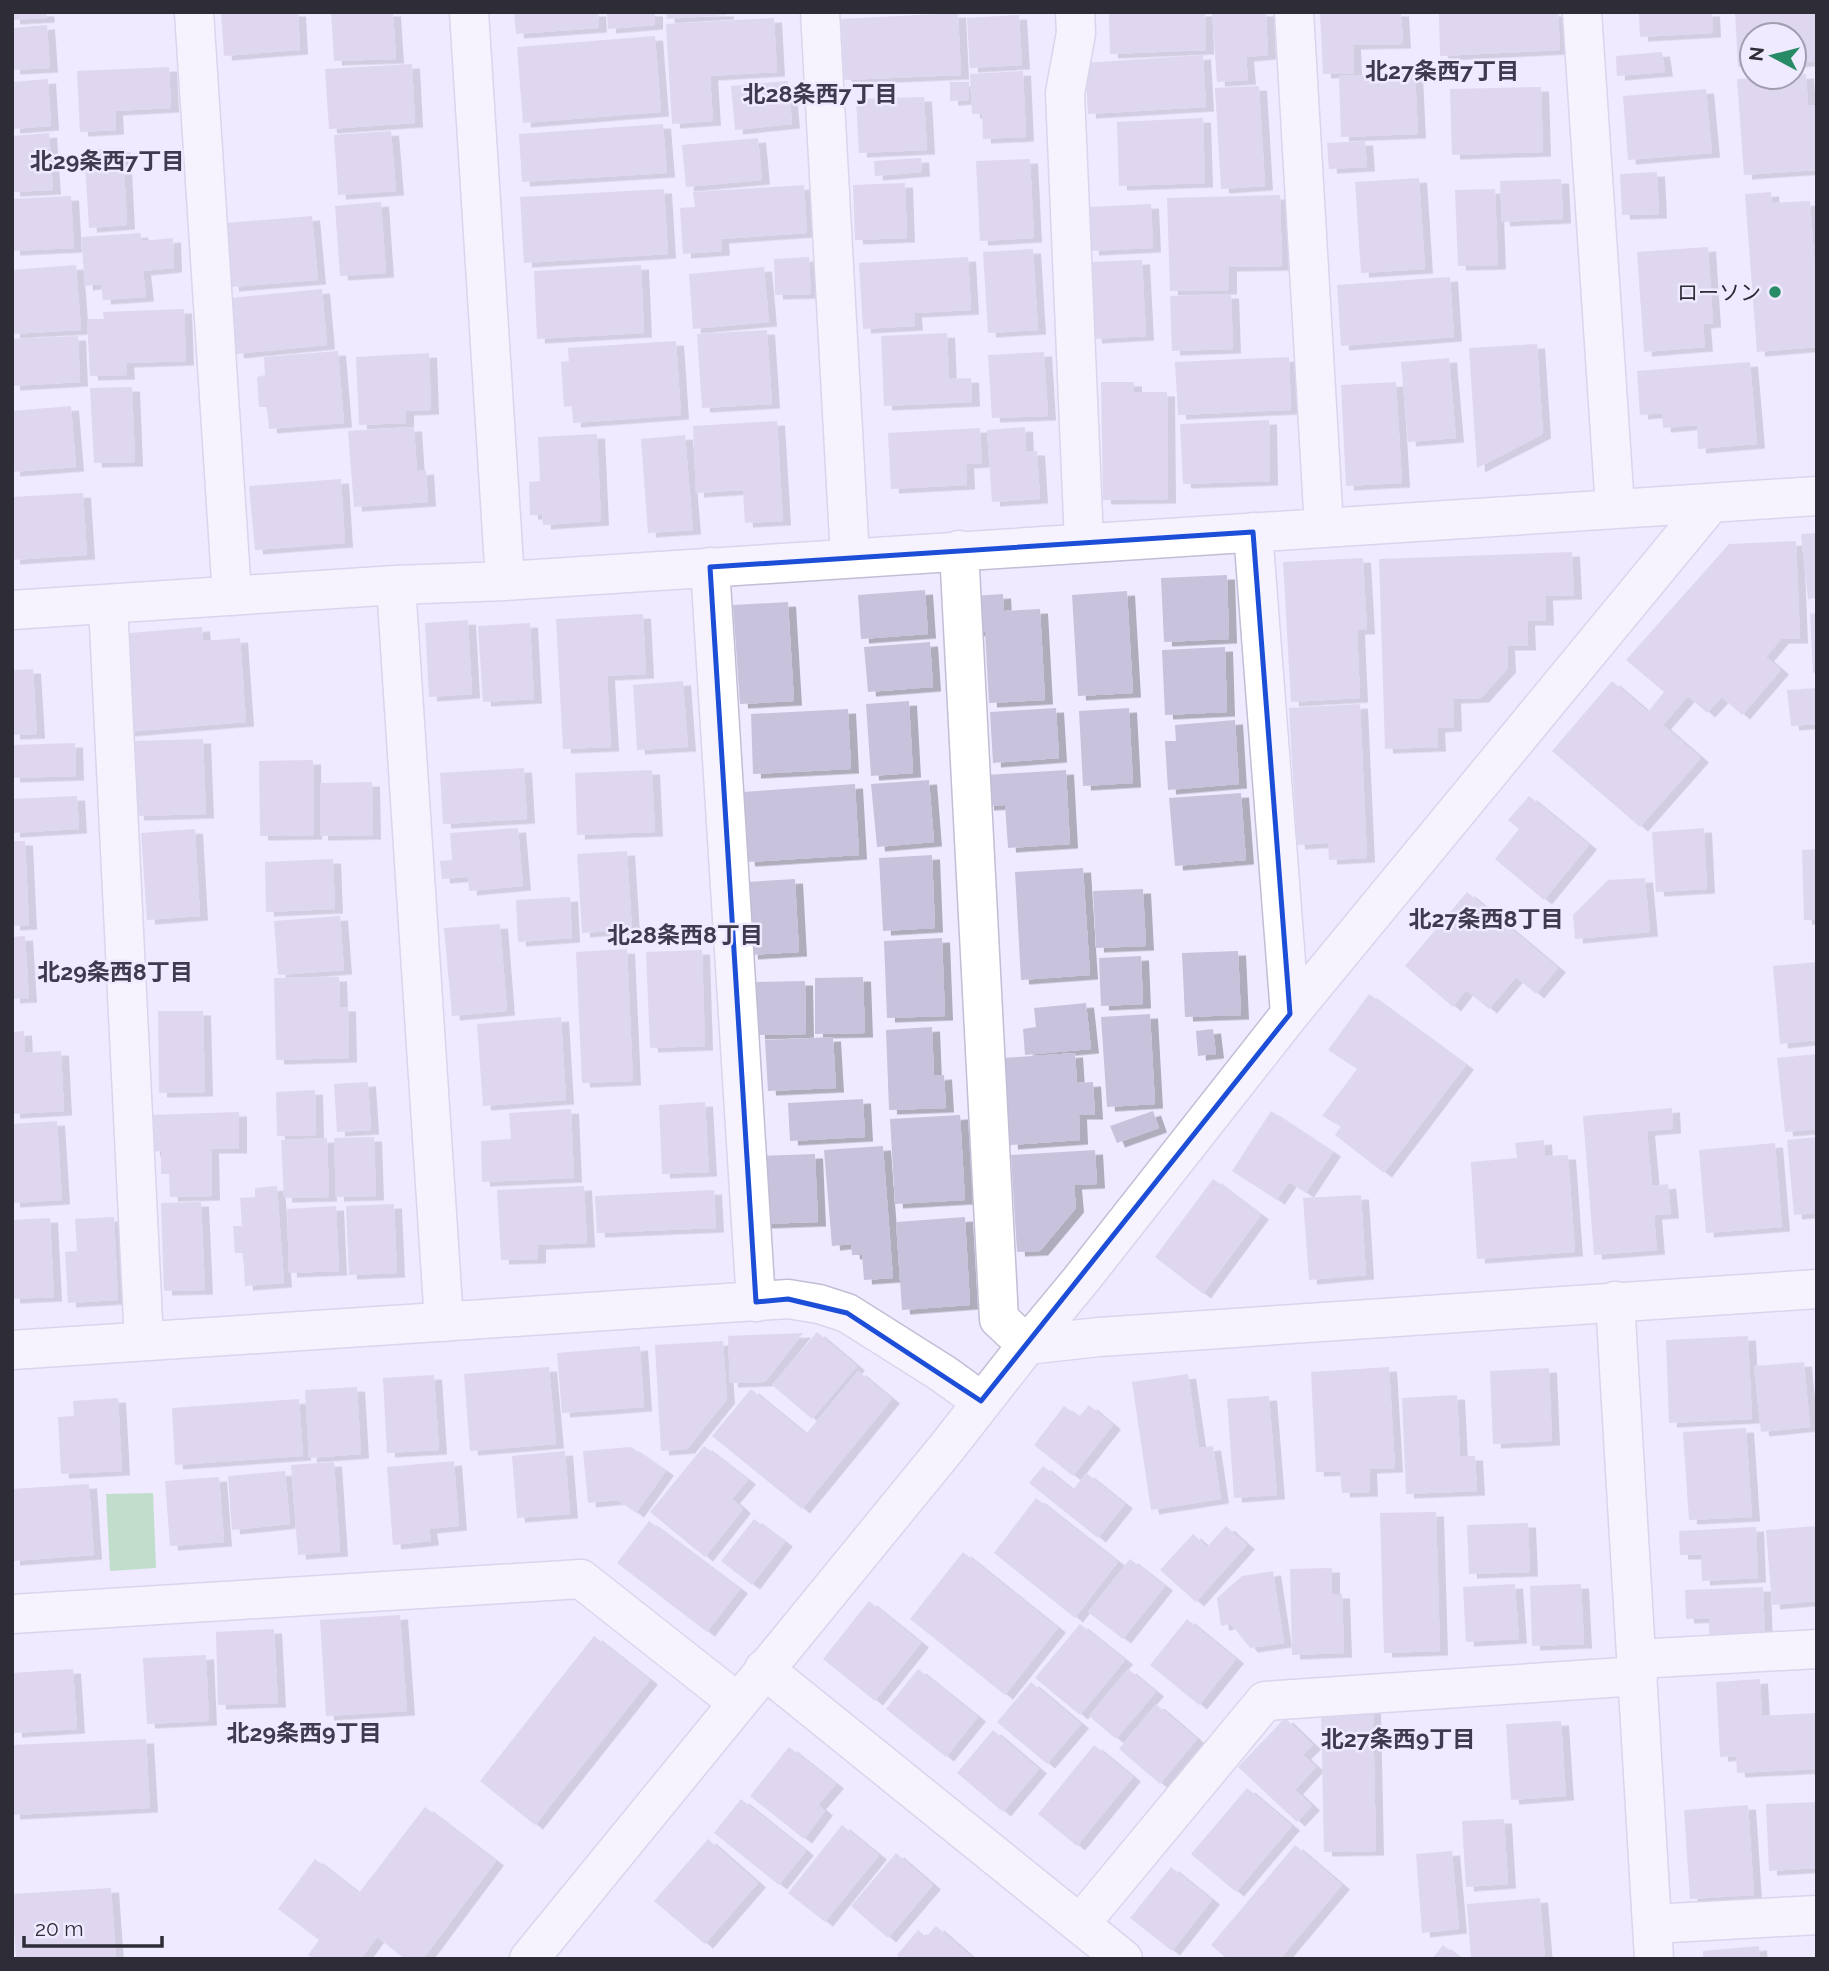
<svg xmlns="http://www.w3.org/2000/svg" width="1829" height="1971" font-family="Raleway,'Noto Sans JP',sans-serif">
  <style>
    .green { fill: #8ad18f }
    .building { fill: #c9c2dc; filter: url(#shadow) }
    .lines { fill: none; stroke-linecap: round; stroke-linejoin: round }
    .minor-casing { stroke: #c3bdd6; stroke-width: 41 }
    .tertiary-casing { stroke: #c3bdd6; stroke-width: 41 }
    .minor { stroke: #fff; stroke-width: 38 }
    .tertiary { stroke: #fff; stroke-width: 38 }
    .marked { fill: none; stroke: #1d4ed8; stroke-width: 5; stroke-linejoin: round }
    .poi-dot { fill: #278b66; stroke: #efeaff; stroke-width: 2.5 }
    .labels { text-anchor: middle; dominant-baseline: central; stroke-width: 5; stroke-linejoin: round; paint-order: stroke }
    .poi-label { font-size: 21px; fill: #2e2c36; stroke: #efeaff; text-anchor: end }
    .neighbourhood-label { font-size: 23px; font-weight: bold; fill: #403a4f; stroke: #efeaff }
  </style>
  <defs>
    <filter id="shadow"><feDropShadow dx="8" dy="4.5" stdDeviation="0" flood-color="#0004"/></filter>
  </defs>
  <rect width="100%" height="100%" fill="#efeaff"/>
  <path class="green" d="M153,1493L156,1568L110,1571L106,1494Z"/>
  <path class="building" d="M12,12H46L47,18L12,20Z
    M221,12H298L300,50L224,56Z
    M331,12H393L396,59L334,61Z
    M514,12H598L599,28L516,34Z
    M607,12H655V25L608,29Z
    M666,12H726V15L667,19Z
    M1109,12H1205L1206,50L1110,54Z
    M1212,12H1266L1268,55L1246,57L1248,80L1217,82Z
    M1320,12H1401L1403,44L1353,45L1354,73L1323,74Z
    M1439,12H1558L1560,50L1440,56Z
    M1639,12H1712L1713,33L1640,37Z
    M1735,12H1817V61L1794,63V35H1752V66L1738,67Z
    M958,13L961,75L844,80L841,19Z
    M1019,15L1022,65L970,68L967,18Z
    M774,18L777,72L710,76L713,121L672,124L666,24Z
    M47,25L50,68L12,70V28Z
    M655,36L661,112L523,123L517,47Z
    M1662,52L1665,72L1617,76L1616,56Z
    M1203,55L1206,107L1088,114L1085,63Z
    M412,64L415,123L329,129L325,69Z
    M169,67L171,108L115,111L116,130L80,132L77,71Z
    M1023,71L1026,137L983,139L982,114H972L970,74Z
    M1415,73L1418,134L1341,137L1339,76Z
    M1806,74L1808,105H1817V170L1744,175L1737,79L1794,77V75Z
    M48,79L51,126L12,129V82Z
    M788,81L792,124L735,130L731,86Z
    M950,82H969V100L950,101Z
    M1259,86L1265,186L1221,189L1215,88Z
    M1541,87L1543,152L1452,155L1450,89Z
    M1706,89L1712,153L1628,160L1623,96Z
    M924,97L927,150L859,153L856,99Z
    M1203,118L1205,183L1119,186L1117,122Z
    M663,124L667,173L522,182L519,134Z
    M391,131L396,191L338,195L334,135Z
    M49,133L53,190L12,192V136Z
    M758,138L762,180L686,187L682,145Z
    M1365,141L1367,167L1329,169L1327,143Z
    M123,148L127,225L89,228L84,150Z
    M921,158L922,172L875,176L874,161Z
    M1030,159L1034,238L980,241L976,161Z
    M1657,172L1659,214L1622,215L1620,174Z
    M1419,178L1425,269L1361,273L1355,182Z
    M1561,179L1563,219L1502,222L1500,181Z
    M905,183L907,238L855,240L853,185Z
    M804,185L807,233L721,239L722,251L683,254L680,208L695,207L693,192Z
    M664,189L668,254L524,263L520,197Z
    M1495,189L1498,265L1458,266L1455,190Z
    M1771,192L1772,203L1810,201L1817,299V347L1757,352L1745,194Z
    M1280,195L1282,266L1229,267V290L1170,291L1167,198Z
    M71,196L74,248L12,251V199Z
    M381,202L386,273L340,276L335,206Z
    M1151,204L1153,248L1091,251L1089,207Z
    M312,216L318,280L231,287L227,223Z
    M140,233L142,241L173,238L174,268L143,271L146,297L103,300L101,284L85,286L81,237Z
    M1708,247L1713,323L1703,324L1705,347L1644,352L1637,252Z
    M1033,249L1038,330L988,333L983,252Z
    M809,257L811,294L775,295L774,259Z
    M968,257L971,310L914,313L915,326L863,329L859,263Z
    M1142,260L1146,336L1094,339L1090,262Z
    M76,265L81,330L12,334V270Z
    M641,265L644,333L537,339L534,271Z
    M764,267L769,322L693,329L689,274Z
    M1450,277L1454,337L1341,346L1337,285Z
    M322,289L327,345L236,354L230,298Z
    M1231,294L1233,349L1172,351L1170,296Z
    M184,309L186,361L126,363L127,375L90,376L87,319H104L103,312Z
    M767,330L772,404L702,408L697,334Z
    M947,333L949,379L971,378L972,402L884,406L881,336Z
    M78,336L80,382L12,386V339Z
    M676,341L681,415L573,423L572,406L564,407L561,362L569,361L568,348Z
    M1537,344L1543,434L1477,468L1469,348Z
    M338,351L344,423L269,429L267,407H259L257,377L265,375L264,357Z
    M1044,352L1048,416L992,418L988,355Z
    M429,353L431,410L406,411V423L359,425L356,357Z
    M1289,357L1291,410L1178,415L1175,362Z
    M1449,358L1456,438L1408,442L1401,362Z
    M1750,362L1757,444L1698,449L1697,425L1663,428L1662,413L1640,415L1637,371Z
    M1101,382H1134V392H1167L1168,499L1103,500Z
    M1396,382L1402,483L1346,486L1341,385Z
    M132,387L135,462L94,463L90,388Z
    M71,406L76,467L12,472V411Z
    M1269,420L1270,481L1183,484L1180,424Z
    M777,421L783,521L745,523L743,490L696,493L693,426Z
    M414,427L417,471L426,470L428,502L354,507L348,431Z
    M1025,427L1026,451H1037L1040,499L992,502L987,430Z
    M980,428L982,463L966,464L967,485L891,489L888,433Z
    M597,434L601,521L543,525L542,515H530L529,482L540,481L538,437Z
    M685,435L693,530L648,533L641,439Z
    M341,479L345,543L255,550L249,486Z
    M83,493L87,555L12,560V497Z
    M1817,533V598L1808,599L1801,534Z
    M1796,541L1800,639H1781L1766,657L1781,670L1742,715L1722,697L1707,713L1688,696L1663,725L1701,758L1640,827L1552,751L1612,681L1648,712L1664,692L1626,660L1729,544Z
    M1572,552L1574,595L1545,596L1546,621H1527L1528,646H1507L1508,668L1481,698L1453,699L1454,727L1437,728L1438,747L1385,749L1379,559Z
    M1363,558L1367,630H1357L1360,698L1291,702L1283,562Z
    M1227,575L1229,639L1164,642L1161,578Z
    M925,590L928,634L861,639L858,595Z
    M1127,591L1133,693L1078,696L1072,595Z
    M1003,594L1004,611L1040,609L1045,700L989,703L985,631L975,632L973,596Z
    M788,602L794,701L740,704L733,605Z
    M1817,613V672L1813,673L1810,614Z
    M643,614L646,674L607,676L611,747L563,749L556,619Z
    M468,620L472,694L429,697L425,623Z
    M530,623L534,699L483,702L478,626Z
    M202,627L203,641L240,638L246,722L126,732L118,634Z
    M930,642L933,687L868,692L864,647Z
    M1225,647L1227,712L1165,715L1162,650Z
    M33,669L37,734L12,735V670Z
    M683,681L688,747L637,750L633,685Z
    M1817,688V724L1791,726L1787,690Z
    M909,701L913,773L871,776L866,704Z
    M1360,704L1367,858L1329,860L1328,843L1297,845L1289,708Z
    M1056,708L1059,758L993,763L990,712Z
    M1129,708L1133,783L1083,786L1079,711Z
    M848,709L851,769L753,774L751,714Z
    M1235,720L1239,784L1168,790L1165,741H1176L1175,725Z
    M203,739L206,814L136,816L133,741Z
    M75,743L76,776L12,778V745Z
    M313,760L314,835L260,836L259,761Z
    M524,768L527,819L443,824L440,773Z
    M652,770L655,832L577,835L575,773Z
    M1066,770L1070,844L1008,848L1005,805L986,806L985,775Z
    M929,780L934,842L877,847L871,784Z
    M372,782L373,835L320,836V783Z
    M855,784L859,855L747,862L743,792Z
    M1241,793L1246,860L1175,866L1169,798Z
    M77,796L79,829L12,833V799Z
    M1529,796L1589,845L1544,900L1495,859L1519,829L1508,820Z
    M518,828L523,886L469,891L468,877L442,879L440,861L452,860L450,833Z
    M1704,828L1707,889L1656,892L1652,832Z
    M195,829L200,916L147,920L141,833Z
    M12,841H25L29,925L12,926Z
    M1817,849V920H1804L1802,850Z
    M627,851L632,929L582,933L577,854Z
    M932,855L935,928L883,931L879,858Z
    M333,859L335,909L266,912L265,862Z
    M1083,868L1090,975L1021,980L1015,872Z
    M1645,878L1650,932L1575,939L1573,915L1608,880Z
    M795,879L799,952L750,955L746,882Z
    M1143,889L1146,946L1096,948L1093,891Z
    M1467,892L1558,968L1536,994L1516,977L1489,1009L1466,990L1453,1007L1405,966Z
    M570,897L572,938L518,942L516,900Z
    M340,916L344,970L278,975L274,921Z
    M500,924L507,1011L452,1016L444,928Z
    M25,936L29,998L12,999V937Z
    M942,938L945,1016L887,1018L884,941Z
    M627,949L633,1081L582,1083L576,952Z
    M702,950L705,1046L650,1048L646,952Z
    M1238,951L1241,1015L1185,1017L1182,953Z
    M1141,956L1143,1004L1101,1006L1099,958Z
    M1817,962V1040L1780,1044L1773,966Z
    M339,977L340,1007H348L349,1058L276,1060L274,978Z
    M863,977L865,1033L815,1034V978Z
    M805,981L806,1034L757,1035L756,982Z
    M1369,994L1466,1065L1384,1173L1335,1135L1341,1126L1322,1116L1357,1069L1328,1050Z
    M1086,1003L1091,1049L1025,1055L1023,1029L1036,1027L1034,1008Z
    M158,1011H203L205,1092L159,1093Z
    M1150,1014L1155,1104L1107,1107L1101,1017Z
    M561,1017L566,1100L483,1106L477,1024Z
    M932,1027L934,1076L944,1075L946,1108L889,1110L886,1030Z
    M1213,1029L1216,1054L1198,1056L1196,1031Z
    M24,1031L25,1053L61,1051L64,1111L12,1114V1032Z
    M833,1037L836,1088L768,1091L765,1040Z
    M1075,1053L1077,1083L1093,1082L1095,1115H1079L1080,1140L1010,1145L1003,1058Z
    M1817,1054V1129L1785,1132L1777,1058Z
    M368,1082L371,1130L337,1132L334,1084Z
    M315,1090L316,1135L277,1136L276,1092Z
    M863,1099L865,1137L790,1141L788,1103Z
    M705,1102L709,1172L662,1174L659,1105Z
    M1672,1108L1673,1129L1647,1131L1652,1186L1668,1184L1671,1214L1654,1215L1657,1250L1594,1255L1583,1116Z
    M571,1109L574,1178L482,1182L481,1141L511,1139L509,1113Z
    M1153,1111L1159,1128L1117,1143L1110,1126Z
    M1271,1111L1333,1152L1306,1193L1289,1182L1277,1200L1232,1171Z
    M239,1112V1149H211L212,1196L170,1197L169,1174H161V1151L152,1152L151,1115Z
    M960,1115L965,1200L895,1204L890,1119Z
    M57,1121L62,1200L12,1203V1124Z
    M374,1137L376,1196L336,1197L334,1138Z
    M1817,1137V1213L1794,1215L1787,1140Z
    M327,1138L329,1197L284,1198L281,1140Z
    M1544,1140L1545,1156L1568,1155L1575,1252L1477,1259L1471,1162L1517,1158L1515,1143Z
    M1775,1143L1782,1227L1706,1233L1699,1150Z
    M883,1146L893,1278L864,1280L862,1255H852L851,1244L832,1246L824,1150Z
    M1095,1150L1097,1184L1074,1185L1076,1208L1040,1251L1017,1252L1011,1155Z
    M815,1154L818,1222L762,1224L759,1156Z
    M1213,1179L1261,1215L1203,1294L1155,1257Z
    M277,1186L284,1283L245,1286L243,1253H235L233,1226H242L240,1198L255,1197V1188Z
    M584,1186L587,1243L538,1245V1259L501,1260L497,1190Z
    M714,1190L716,1228L597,1233L595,1196Z
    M1361,1195L1366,1275L1309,1280L1303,1198Z
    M201,1202L205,1290L164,1291L161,1203Z
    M394,1204L397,1273L349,1275L346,1206Z
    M336,1206L339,1271L289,1273L287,1209Z
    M114,1217L118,1300L68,1303L65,1252L77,1251L75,1219Z
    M965,1217L970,1305L902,1310L896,1222Z
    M50,1218L54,1297L12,1299V1220Z
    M817,1332L857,1366L812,1419L772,1385Z
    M803,1333L765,1382L730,1383L728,1336Z
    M1748,1336L1752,1419L1669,1423L1666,1340Z
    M723,1341L727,1399L687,1449L661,1451L655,1345Z
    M640,1346L644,1407L562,1413L557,1353Z
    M1804,1362L1810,1427L1761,1432L1754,1366Z
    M549,1367L556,1444L470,1451L464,1374Z
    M1389,1367L1395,1468L1369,1469L1370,1492L1342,1493L1340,1471L1316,1472L1311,1372Z
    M1549,1368L1552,1441L1493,1444L1490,1371Z
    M858,1371L892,1399L802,1509L712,1436L751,1389L806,1434Z
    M1188,1374L1199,1448L1213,1446L1221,1499L1151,1510L1132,1382Z
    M434,1375L439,1450L387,1453L383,1378Z
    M357,1387L361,1454L309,1458L305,1390Z
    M1457,1395L1460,1456H1475L1477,1491L1406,1494L1402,1398Z
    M1269,1396L1277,1495L1234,1498L1227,1399Z
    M118,1398L122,1471L61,1474L58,1417L74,1416L73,1401Z
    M299,1399L303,1456L175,1465L172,1408Z
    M1089,1405L1113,1425L1073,1476L1034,1445L1064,1406L1079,1417Z
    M1746,1428L1752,1517L1689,1520L1683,1432Z
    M704,1446L748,1480L732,1499L743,1509L705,1557L650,1512Z
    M631,1447L666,1471L636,1513L618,1500L588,1503L583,1451Z
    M565,1451L570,1514L517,1518L512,1456Z
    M454,1461L459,1526L429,1529L431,1541L393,1545L387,1467Z
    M334,1462L340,1552L298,1555L291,1465Z
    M1043,1466L1073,1490L1086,1473L1125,1504L1098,1538L1029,1483Z
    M285,1471L290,1524L232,1530L228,1476Z
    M219,1477L224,1542L170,1546L165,1481Z
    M89,1484L94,1555L12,1561V1489Z
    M1036,1498L1118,1562L1075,1618L994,1553Z
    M1436,1512L1440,1651L1384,1653L1380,1513Z
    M754,1519L785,1542L752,1585L721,1561Z
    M649,1521L740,1589L707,1632L617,1563Z
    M1528,1523L1530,1572L1469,1574L1467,1525Z
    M1226,1526L1247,1545L1196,1602L1160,1570L1193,1534L1207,1547Z
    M1817,1526V1601L1772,1605L1766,1530Z
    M1756,1527L1758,1578L1702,1581L1701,1555H1680L1679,1531Z
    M963,1552L1058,1628L1005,1695L910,1619Z
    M1130,1559L1165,1586L1123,1639L1088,1612Z
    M1332,1568V1594H1342L1344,1653L1292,1655L1290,1569Z
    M1273,1571L1284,1643L1250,1648L1231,1624L1221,1626L1217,1598L1242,1576Z
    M1515,1584L1519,1639L1466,1642L1463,1587Z
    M1581,1584L1584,1644L1532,1646L1530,1586Z
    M1763,1587L1765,1638L1709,1640V1618L1686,1619L1685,1590Z
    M869,1601L921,1643L875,1701L823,1659Z
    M400,1615L407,1711L326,1716L320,1620Z
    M1187,1619L1236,1659L1199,1705L1150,1665Z
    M1080,1624L1125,1660L1080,1715L1035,1678Z
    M274,1629L278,1703L218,1705L216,1632Z
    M594,1636L650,1680L535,1825L480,1781Z
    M206,1655L209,1721L147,1724L143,1658Z
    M73,1669L77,1729L14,1733L12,1673Z
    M918,1669L978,1717L946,1757L886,1709Z
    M1128,1669L1156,1692L1116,1739L1089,1716Z
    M1760,1679L1762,1716L1817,1713V1769L1737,1773L1736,1756L1720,1757L1716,1682Z
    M1031,1682L1081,1724L1047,1764L997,1722Z
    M1156,1704L1197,1739L1160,1784L1119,1749Z
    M1373,1709L1376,1851L1324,1852L1321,1710Z
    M1285,1718L1313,1745L1303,1755L1316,1767L1295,1790L1312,1806L1297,1822L1238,1767Z
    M1561,1721L1566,1796L1511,1800L1506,1724Z
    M993,1730L1039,1769L1003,1812L957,1773Z
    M146,1739L150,1808L12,1815V1745Z
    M1094,1745L1133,1777L1077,1846L1038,1814Z
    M789,1747L836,1784L818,1805L825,1811L804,1839L750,1796Z
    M1247,1788L1292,1826L1236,1892L1191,1854Z
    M741,1799L806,1851L779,1885L714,1833Z
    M1817,1802V1868L1769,1871L1766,1804Z
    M1748,1805L1754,1895L1690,1899L1684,1810Z
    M425,1807L496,1861L423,1959H405L377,1937L361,1959H313L308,1955L319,1940L278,1909L315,1859L359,1893Z
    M1504,1819L1508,1884L1466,1887L1462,1821Z
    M842,1825L879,1855L825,1922L788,1893Z
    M708,1839L758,1883L705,1944L654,1901Z
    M1295,1845L1342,1885L1280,1959H1227L1211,1945Z
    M1452,1851L1459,1929L1422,1933L1416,1854Z
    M896,1853L933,1885L888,1938L851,1906Z
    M1171,1867L1212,1900L1172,1951L1130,1918Z
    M111,1888L116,1957L16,1959L12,1894Z
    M1540,1898L1545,1959H1471L1467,1904Z
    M936,1926L974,1959H901L897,1955L918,1930L926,1937Z
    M1443,1945L1461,1959H1432Z
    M1759,1946L1760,1959H1703V1951Z"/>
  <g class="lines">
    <g class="minor-casing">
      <path id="minor" d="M194,12L232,596
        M469,12L505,581
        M820,12L850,558
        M1075,12L1076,33L1065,93L1084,542
        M1294,12L1324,527
        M1582,12L1615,508
        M1253,532L1290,1014
        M959,550L999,1319L1027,1345L1080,1281L1290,1014L1711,503
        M710,567L756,1302
        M396,585L444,1322
        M108,604L144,1341
        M12,610L396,585L505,581L1817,496
        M1615,1301L1654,1959
        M12,1350L788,1299L819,1304L847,1313L942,1373L981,1401
        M12,1614L581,1579L737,1702
        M1637,1659L1817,1649
        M764,1669L1123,1959
        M1080,1924L1265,1701L1638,1676
        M1652,1924L1817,1915"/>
    </g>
    <g class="tertiary-casing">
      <path id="tertiary" d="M529,1959L948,1446L1027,1345L1099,1337L1817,1289"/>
    </g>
    <use href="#minor" class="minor"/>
    <use href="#tertiary" class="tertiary"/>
  </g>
  <path d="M0 0H1829V1971H0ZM1253,532L1290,1014L981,1401L847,1313L788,1299L756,1302L710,567Z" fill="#efeaff" fill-opacity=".55" fill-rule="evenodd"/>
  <path class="marked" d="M1253,532L1290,1014L981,1401L847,1313L788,1299L756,1302L710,567Z"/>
  <circle class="poi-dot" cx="1775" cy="292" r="7"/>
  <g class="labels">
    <g class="poi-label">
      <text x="1761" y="292">ローソン</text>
    </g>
    <g class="neighbourhood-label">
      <text x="1442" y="70">北27条西7丁目</text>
      <text x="820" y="93">北28条西7丁目</text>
      <text x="107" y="160">北29条西7丁目</text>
      <text x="1486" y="918">北27条西8丁目</text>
      <text x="685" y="934">北28条西8丁目</text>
      <text x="115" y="971">北29条西8丁目</text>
      <text x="304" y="1732">北29条西9丁目</text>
      <text x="1398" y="1738">北27条西9丁目</text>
    </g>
  </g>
  <rect width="1829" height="1971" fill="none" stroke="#2e2c36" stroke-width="28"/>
  <g transform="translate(1773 56) rotate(277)"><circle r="33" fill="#efeaff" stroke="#a29eaf" stroke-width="2"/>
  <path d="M0-5L12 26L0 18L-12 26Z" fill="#278b66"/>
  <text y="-10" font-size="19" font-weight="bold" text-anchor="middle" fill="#2e2c36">N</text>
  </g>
  <path d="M24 1936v10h138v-10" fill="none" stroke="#2e2c36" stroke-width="3.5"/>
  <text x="35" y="1936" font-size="21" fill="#2e2c36" stroke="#efeaff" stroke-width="5" paint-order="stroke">20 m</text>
</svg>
